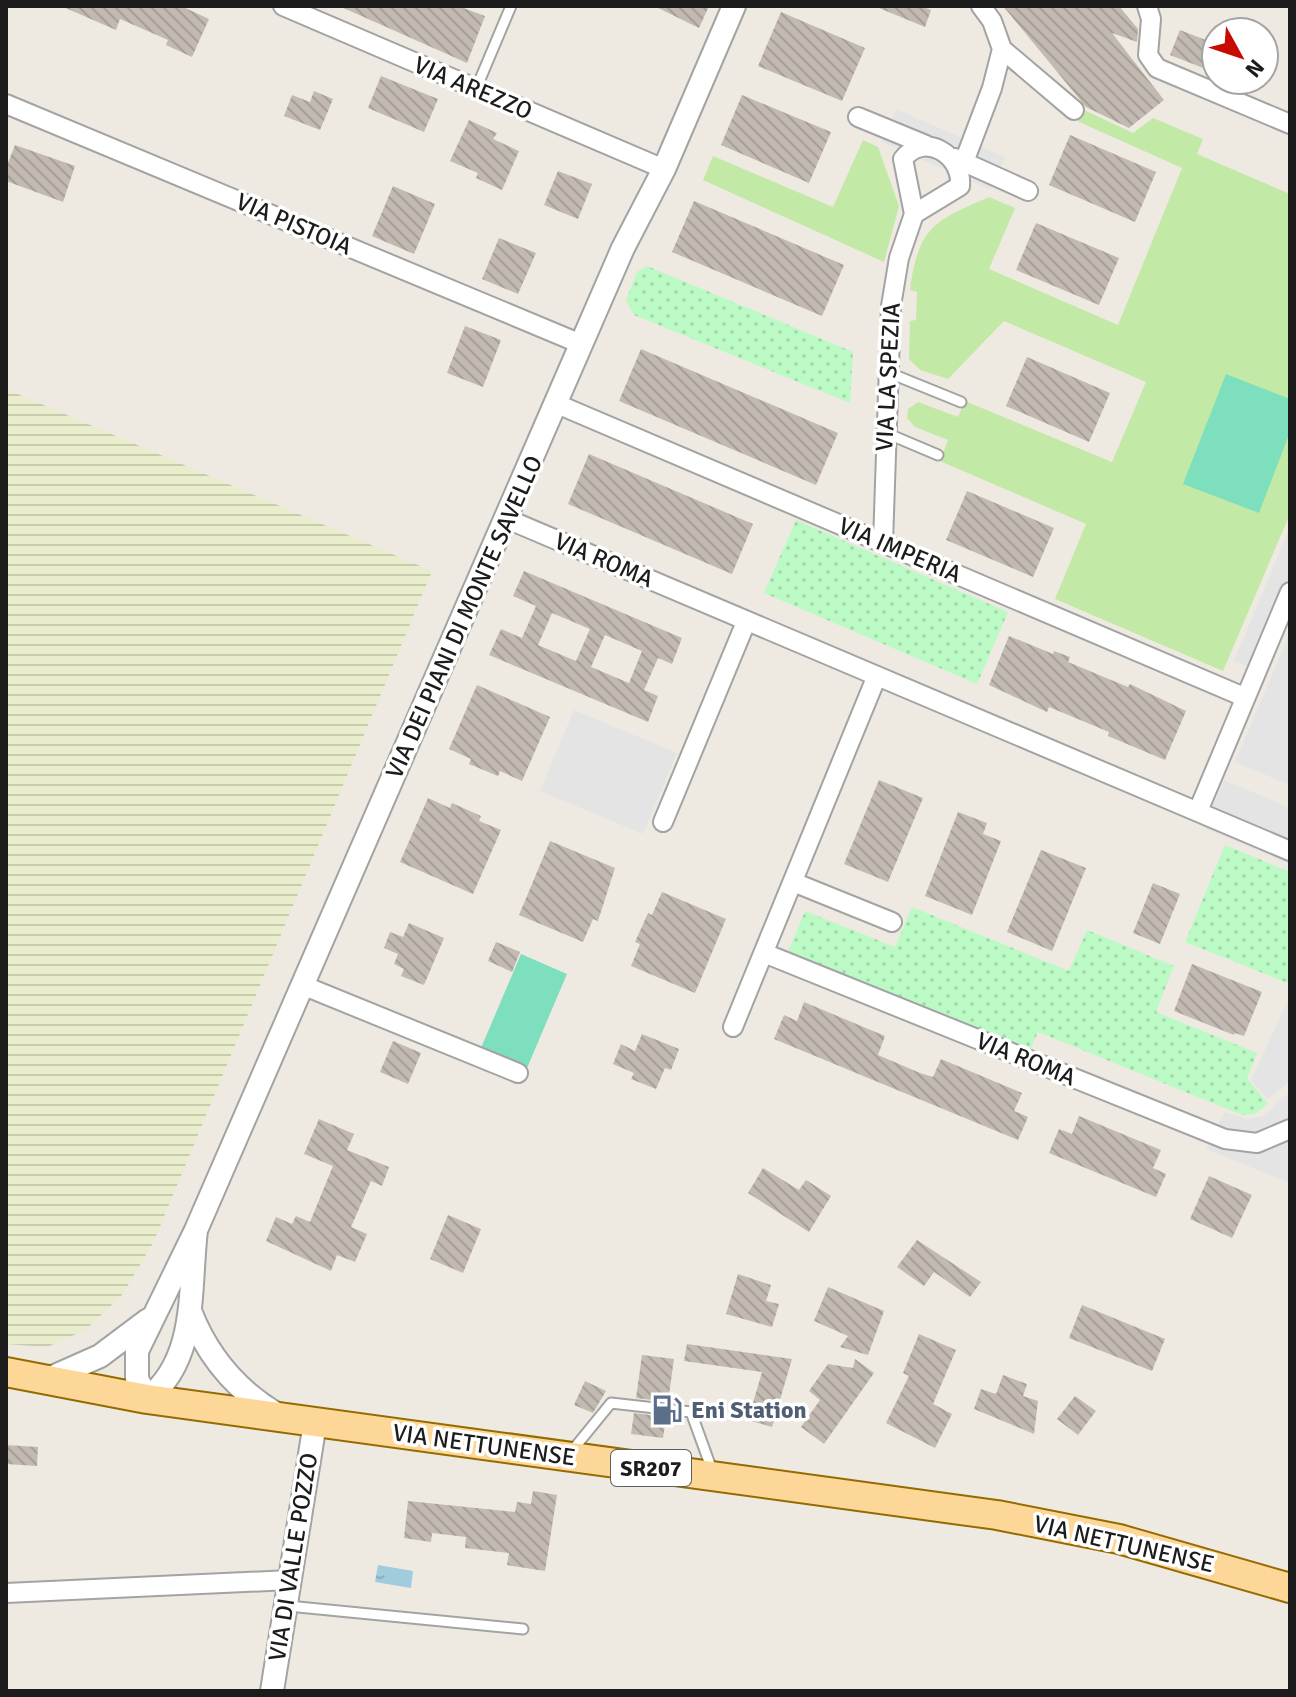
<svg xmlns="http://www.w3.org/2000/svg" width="1296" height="1697" font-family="Signika,sans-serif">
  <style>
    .farmland { fill: url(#farmland-rules) }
    .grass { fill: #c3e9a6 }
    .park { fill: url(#park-dots) }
    .pitch { fill: #7ddfbe }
    .parking { fill: #e4e4e4 }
    .water { fill: url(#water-ripples) }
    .building { fill: url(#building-back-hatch); fill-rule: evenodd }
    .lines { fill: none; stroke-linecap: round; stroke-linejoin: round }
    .service-casing { stroke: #a3a3a3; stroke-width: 13 }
    .minor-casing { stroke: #a3a3a3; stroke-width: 22 }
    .tertiary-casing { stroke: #a3a3a3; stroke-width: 26 }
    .primary-casing { stroke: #946b00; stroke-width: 32 }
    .service { stroke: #fff; stroke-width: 9 }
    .minor { stroke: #fff; stroke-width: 18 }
    .tertiary { stroke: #fff; stroke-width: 22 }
    .primary { stroke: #fdd797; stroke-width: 28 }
    .labels { text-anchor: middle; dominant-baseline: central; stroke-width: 7; stroke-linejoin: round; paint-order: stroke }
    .shield { fill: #fff; stroke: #606060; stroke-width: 2 }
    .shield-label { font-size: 22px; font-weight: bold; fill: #1c1c1c }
    .street-label { font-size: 24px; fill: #1c1c1c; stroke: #fff }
    .service-label { font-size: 24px; font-weight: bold; fill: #4e5e75; stroke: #fff; text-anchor: start }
  </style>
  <defs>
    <pattern id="farmland-rules" width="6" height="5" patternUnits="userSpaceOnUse" patternTransform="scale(2)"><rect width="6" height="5" fill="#e9edcc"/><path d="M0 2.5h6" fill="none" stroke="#c7cbaf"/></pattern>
    <pattern id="park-dots" width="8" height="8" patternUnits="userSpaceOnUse" patternTransform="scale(2)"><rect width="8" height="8" fill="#bcfac5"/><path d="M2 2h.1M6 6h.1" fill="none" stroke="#a1d6a9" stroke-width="1.8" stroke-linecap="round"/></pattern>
    <pattern id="water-ripples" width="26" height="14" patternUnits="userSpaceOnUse" patternTransform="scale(2)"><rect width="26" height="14" fill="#a1ccdd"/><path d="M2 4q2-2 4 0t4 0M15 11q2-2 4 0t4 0" fill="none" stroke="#8aafbd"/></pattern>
    <pattern id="building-back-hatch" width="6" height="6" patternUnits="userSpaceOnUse" patternTransform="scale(2)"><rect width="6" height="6" fill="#c2bab1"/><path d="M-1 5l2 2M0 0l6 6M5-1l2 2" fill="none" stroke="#a69f98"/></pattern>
  </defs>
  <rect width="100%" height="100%" fill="#eeeae1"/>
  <path class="farmland" d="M6,389L432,571L153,1243L122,1295L85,1330L47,1347L6,1344Z"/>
  <path class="grass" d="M1084,110L1133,133L1153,118L1203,139L1197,154L1290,194V514L1223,671L1055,599L1086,524L940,461L948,440L915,427L907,418L908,409L918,402L958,417L965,401L1112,462L1146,382L1004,321L948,379L920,370L909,359L910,321L916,320L917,292L910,290C918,227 934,221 989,197L1015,208L989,269L1118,325L1182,168L1077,121Z
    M863,140L878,147L899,206L884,262L703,180L713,156L833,207Z"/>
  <path class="park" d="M647,266L853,352L850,403L634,315L626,300L637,272Z
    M796,520L1008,612L977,684L764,593Z
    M1225,845L1290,872V984L1185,942Z
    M912,907L1069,971L1087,930L1174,966L1156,1012L1257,1053L1247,1078L1268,1104L1255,1114L1242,1115L1038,1032L1030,1050L788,952L805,911L895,947Z"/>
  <path class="pitch" d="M1226,374L1290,399V432L1259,513L1183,484Z
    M521,954L567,974L527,1068L481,1048Z"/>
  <path class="parking" d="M896,109L1005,157L991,190L882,142Z
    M1290,527V611L1264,673L1234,661Z
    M1290,632V785L1235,762Z
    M574,710L677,753L643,834L540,791Z
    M1224,780L1290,808V864L1204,828Z
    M1290,996V1081L1268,1099L1251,1080Z
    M1290,1092V1183L1206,1149L1225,1112L1247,1119L1263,1116Z"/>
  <path class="water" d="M378,1565L413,1571L411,1588L375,1582Z"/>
  <path class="building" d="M61,6H181L209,19L192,57L166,45L168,40L120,19L116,30Z
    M339,6H458L485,16L467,63Z
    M654,6H709L699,28Z
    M874,6H921L931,10L925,27Z
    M1003,6H1119L1138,29L1137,42L1112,33L1164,100L1129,128L1086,107Z
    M781,12L865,48L842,101L758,66Z
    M1180,30L1216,44V73L1170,55Z
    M381,76L438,99L424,132L368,108Z
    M314,91L333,99L320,130L284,116L292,95L310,102Z
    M742,95L831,132L809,183L721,145Z
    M469,120L497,133L493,139L519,151L502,190L476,178L478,173L450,161Z
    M1070,135L1156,172L1135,222L1049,185Z
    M15,145L75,166L63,202L6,181V168Z
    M558,171L592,184L578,219L544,205Z
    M393,186L435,204L414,254L372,236Z
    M694,201L844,265L822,316L672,252Z
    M1036,223L1119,258L1099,305L1016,270Z
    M499,238L536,253L518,294L482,279Z
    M465,326L501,340L483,387L447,373Z
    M641,349L838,433L816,485L619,401Z
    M1027,357L1110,393L1089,442L1006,406Z
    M589,454L753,524L732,574L568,504Z
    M967,491L1054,528L1033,577L946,540Z
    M524,571L682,638L672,664L658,658L644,690L658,696L648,722L489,655L501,629L522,638L536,606L513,596ZM552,613L590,629L576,661L538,645ZM605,635L642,651L629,683L591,667Z
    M1009,636L1053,654L1054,651L1070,657L1068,662L1128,687L1130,684L1186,711L1165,760L1108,736L1109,732L1049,707L1047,712L989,685Z
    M477,685L550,717L522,781L500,771L498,776L469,764L471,759L449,749Z
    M879,780L923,798L888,882L844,864Z
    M428,798L450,808L452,803L481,816L479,821L501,830L473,894L400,862Z
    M958,812L987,823L983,834L1001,841L972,915L925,896Z
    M550,841L615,868L598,921L593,919L583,942L519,915Z
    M1041,850L1086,868L1052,951L1007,932Z
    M1153,883L1180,894L1160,944L1133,933Z
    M662,892L726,919L695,993L631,966L640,944L635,942L648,913L652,915Z
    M409,923L444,938L424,985L401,976L404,969L394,964L398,954L384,948L390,932L403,937Z
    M496,942L520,952L512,972L488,961Z
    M1192,964L1262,992L1244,1036L1235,1033L1234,1035L1174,1011Z
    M804,1002L885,1036L878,1055L920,1073L933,1077L941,1059L1022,1093L1014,1111L1028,1117L1018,1140L774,1039L784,1015L797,1021Z
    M642,1034L679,1049L671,1070L665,1068L656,1089L631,1079L634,1073L613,1064L621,1044L635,1051Z
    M393,1041L421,1053L408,1084L380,1072Z
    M1079,1116L1161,1150L1153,1168L1166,1174L1156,1197L1049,1153L1059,1129L1072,1134Z
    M319,1119L354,1134L347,1150L389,1167L382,1186L371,1181L351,1227L367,1234L355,1262L337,1255L331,1271L266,1241L276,1217L292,1224L296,1216L310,1222L333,1166L304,1154Z
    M763,1168L799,1190L806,1180L831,1196L809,1232L748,1193Z
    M1209,1176L1252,1195L1232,1238L1190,1219Z
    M448,1215L481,1229L463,1273L430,1259Z
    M917,1240L981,1282L970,1297L934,1272L924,1286L897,1267Z
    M738,1274L771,1285L766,1301L779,1304L772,1327L726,1314Z
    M828,1287L884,1311L868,1355L840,1347L848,1336L814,1321Z
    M1082,1305L1165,1339L1152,1371L1069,1338Z
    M919,1334L956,1350L933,1404L952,1414L935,1448L886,1423L909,1376L903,1373Z
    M687,1344L792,1359L772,1427L748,1420L762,1372L684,1361Z
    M642,1355L674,1359L668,1402L636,1398Z
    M855,1359L874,1373L824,1444L801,1427L820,1400L809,1391L828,1364L853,1368Z
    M1003,1375L1027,1384L1023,1396L1038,1401L1034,1434L974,1409L981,1389L996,1394Z
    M585,1381L606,1391L593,1413L574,1405Z
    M1075,1396L1096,1411L1078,1435L1057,1419Z
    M634,1413L666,1417L663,1438L631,1434Z
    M6,1445L38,1447L37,1466L6,1464Z
    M533,1491L557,1495L545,1571L507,1565L509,1553L465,1548L466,1537L432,1533L431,1542L404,1538L408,1501L515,1512L517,1502L531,1504Z"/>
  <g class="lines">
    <g class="service-casing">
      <path id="service" d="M476,89L511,6
        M887,372L961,402
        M886,433L938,455
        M571,1452L611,1403L691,1412L712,1470
        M288,1606L523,1629"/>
    </g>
    <g class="minor-casing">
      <path id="minor" d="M283,6L664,169
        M981,6L992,21L1002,49L1074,110
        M1147,6L1151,19L1148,55L1157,68L1290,124
        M6,104L581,344
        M858,117L926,145
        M955,158L1028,191
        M964,162L992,88L1002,49
        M557,404L1244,697
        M507,519L1290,851
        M883,543L891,306L899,258L914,214L903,159C924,131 963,155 960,186L914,214
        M1198,811L1290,592
        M663,822L746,622
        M793,882L892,922
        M764,953L1225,1139L1257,1143L1290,1129
        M302,985L518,1073
        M733,1027L876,678
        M6,1593L290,1580"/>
    </g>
    <g class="tertiary-casing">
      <path id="tertiary" d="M196,1230C189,1289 198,1359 147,1399L137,1379V1351L196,1230L623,248L664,169L734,6
        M190,1311C207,1355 237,1391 278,1415
        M46,1380L100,1356L148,1320
        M272,1691L315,1423"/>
    </g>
    <g class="primary-casing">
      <path id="primary" d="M6,1372L147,1399L997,1515L1119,1539L1290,1588"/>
    </g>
    <use href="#service" class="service"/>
    <use href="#minor" class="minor"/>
    <use href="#tertiary" class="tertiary"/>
    <use href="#primary" class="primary"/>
  </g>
  <defs>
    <g id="fuel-bare" transform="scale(2.4)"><path d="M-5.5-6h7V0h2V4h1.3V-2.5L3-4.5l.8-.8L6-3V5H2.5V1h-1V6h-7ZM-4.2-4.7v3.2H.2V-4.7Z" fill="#5c6f8a" stroke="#fff" stroke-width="2.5" paint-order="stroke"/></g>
  </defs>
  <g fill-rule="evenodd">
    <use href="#fuel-bare" x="667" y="1410"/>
  </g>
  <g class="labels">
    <rect class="shield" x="611" y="1450" width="80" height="36" rx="6"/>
    <g class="shield-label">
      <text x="651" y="1468">SR207</text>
    </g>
    <g class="street-label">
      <text transform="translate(473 88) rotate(23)">VIA AREZZO</text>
      <text transform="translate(294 224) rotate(23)">VIA PISTOIA</text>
      <text transform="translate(888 377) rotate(-87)">VIA LA SPEZIA</text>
      <text transform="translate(900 550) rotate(23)">VIA IMPERIA</text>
      <text transform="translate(604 560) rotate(23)">VIA ROMA</text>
      <text transform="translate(464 617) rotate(-66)">VIA DEI PIANI DI MONTE SAVELLO</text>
      <text transform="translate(1026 1059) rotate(22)">VIA ROMA</text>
      <text transform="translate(484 1445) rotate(8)">VIA NETTUNENSE</text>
      <text transform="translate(1124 1544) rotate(13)">VIA NETTUNENSE</text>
      <text transform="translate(293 1557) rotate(-81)">VIA DI VALLE POZZO</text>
    </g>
    <g class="service-label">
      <text x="691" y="1410">Eni Station</text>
    </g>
  </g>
  <rect width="1296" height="1697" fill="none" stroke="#1c1c1c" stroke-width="16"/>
  <g transform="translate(1240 56) rotate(130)"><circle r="38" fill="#ffffff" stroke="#a4a4a4" stroke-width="2"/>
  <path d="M0-6L14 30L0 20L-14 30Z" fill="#c80b00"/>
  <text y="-12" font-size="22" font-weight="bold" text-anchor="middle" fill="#1c1c1c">N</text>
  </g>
</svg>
